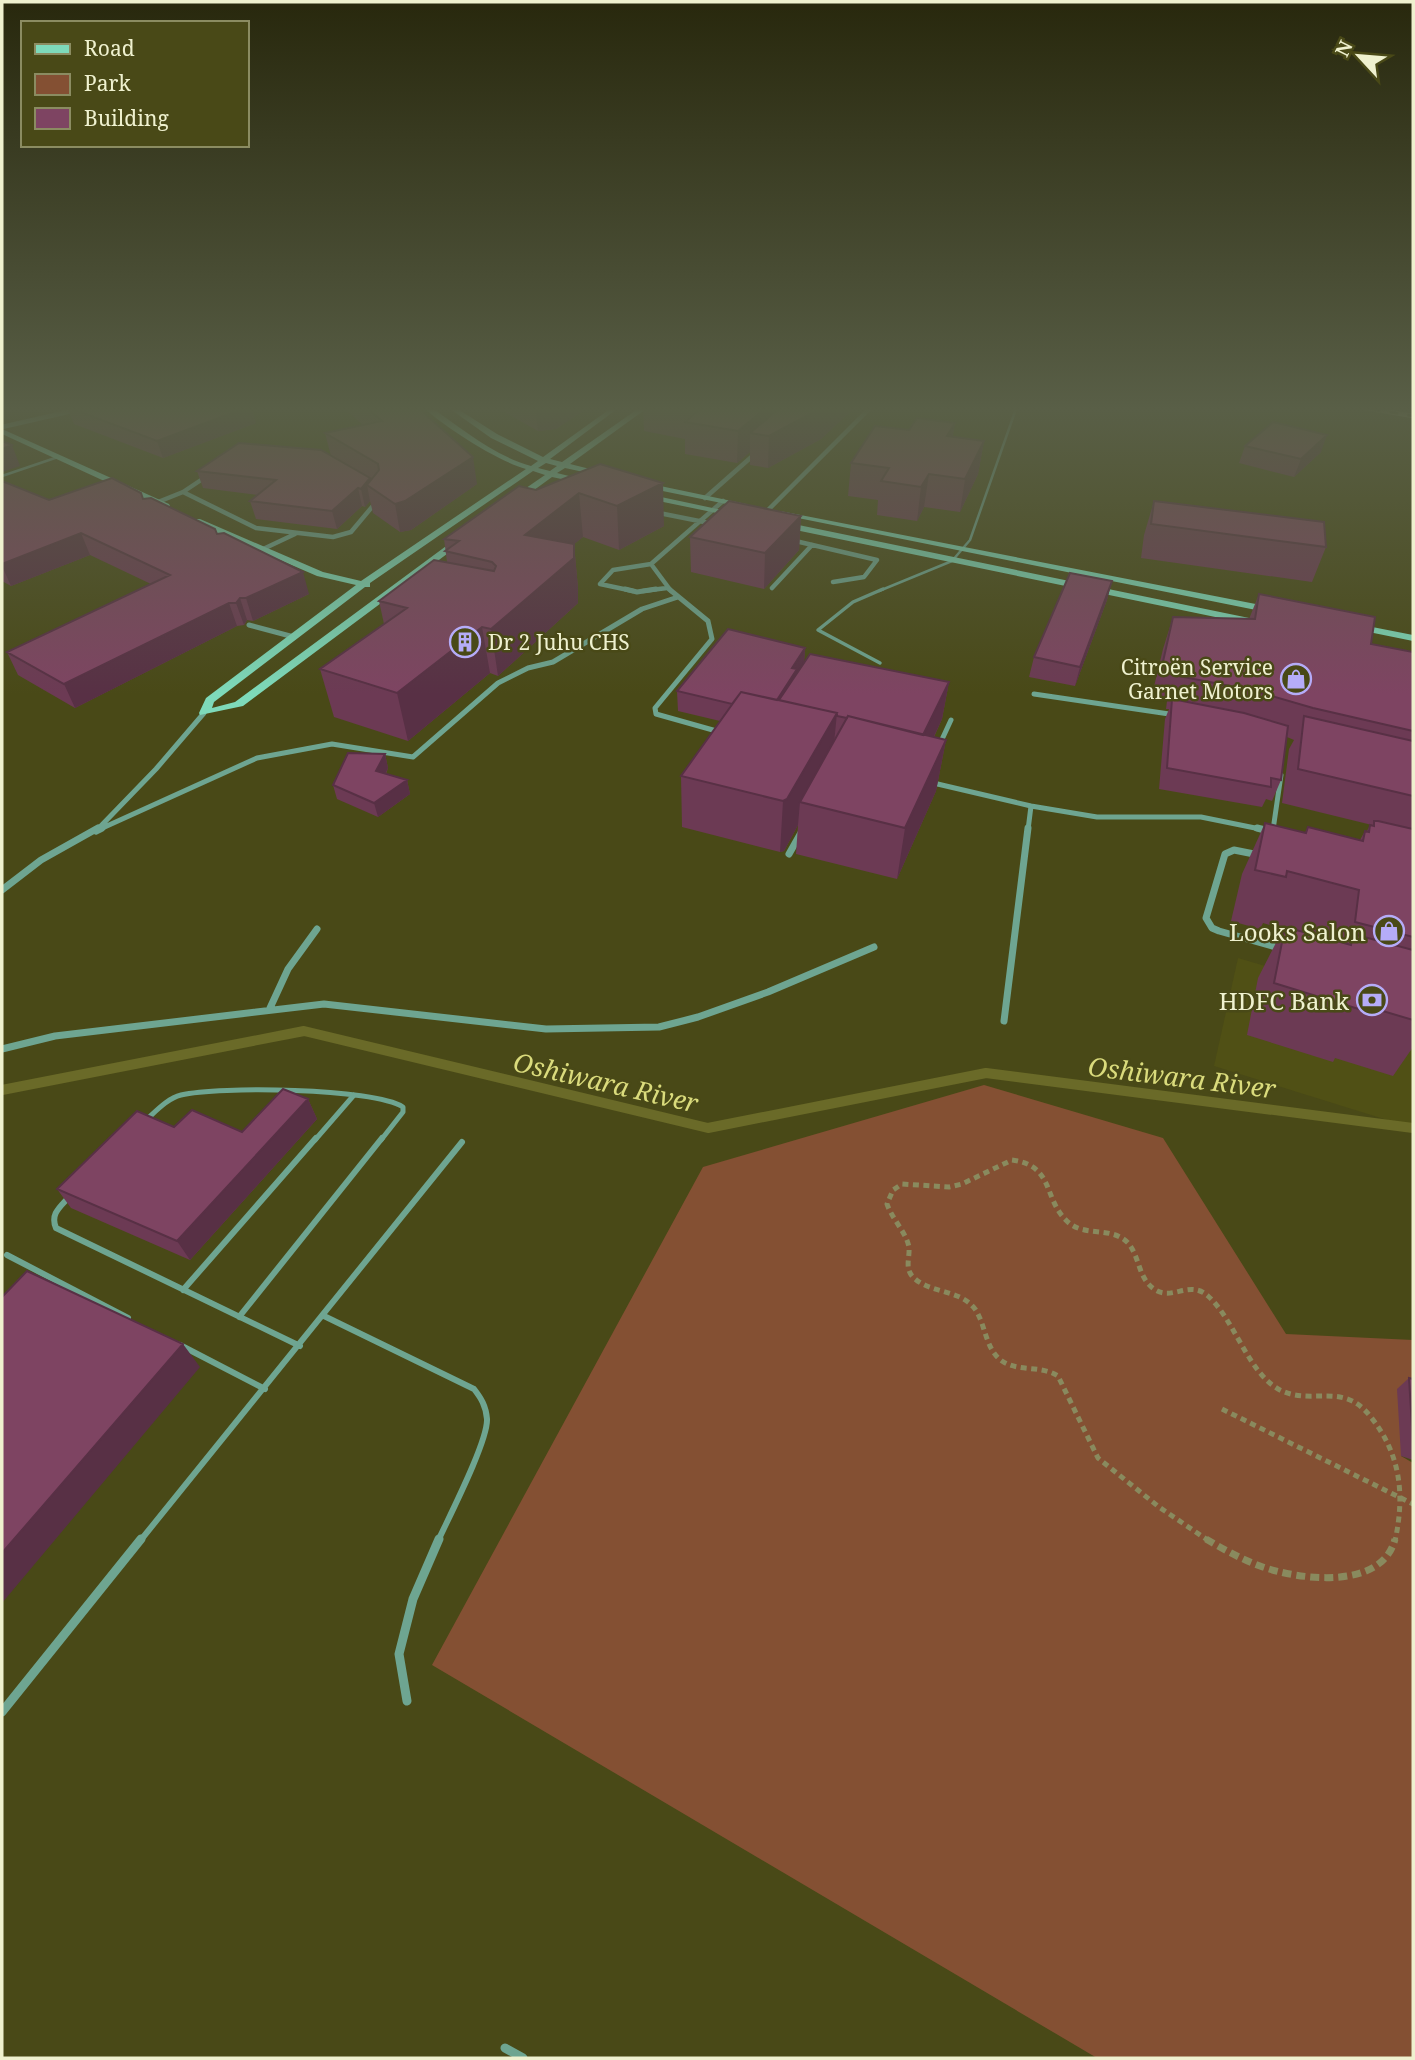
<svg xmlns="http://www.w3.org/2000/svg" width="1415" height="2060" font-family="'Noto Serif',serif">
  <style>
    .built { fill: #505015 }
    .green { fill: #845033 }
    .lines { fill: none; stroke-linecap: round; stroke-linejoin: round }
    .stream { stroke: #6a6a28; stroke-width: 10 }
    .path-far1 { stroke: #898a5e; stroke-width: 5; stroke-dasharray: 6 4.5; stroke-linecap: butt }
    .path { stroke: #898a5e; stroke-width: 7; stroke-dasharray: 9 5; stroke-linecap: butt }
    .lane-far4 { stroke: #6ea591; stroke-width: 2.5 }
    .lane-far3 { stroke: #6ea591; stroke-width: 3.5 }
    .lane-far2 { stroke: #6ea591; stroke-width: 5 }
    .lane-far1 { stroke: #6ea591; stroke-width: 6 }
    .lane { stroke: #6ea591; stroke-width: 9 }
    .street-far2 { stroke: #6ea591; stroke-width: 4.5 }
    .street-far1 { stroke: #6ea591; stroke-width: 5 }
    .street { stroke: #6ea591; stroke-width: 7 }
    .secondary { fill: #7edaba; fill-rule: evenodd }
    .rail-casing { stroke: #c0c19a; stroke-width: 4.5 }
    .rail { stroke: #494917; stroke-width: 2.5; stroke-dasharray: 9; stroke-linecap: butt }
    .wall { fill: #6c3a54 }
    .shaded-wall { fill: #583045 }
    .building { fill: #7e4462; stroke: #583045; stroke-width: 2 }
    .labels { text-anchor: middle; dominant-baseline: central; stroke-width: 5; stroke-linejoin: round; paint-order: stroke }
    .far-poi-label { font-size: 21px; fill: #eff1cf; stroke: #494917; text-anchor: start }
    .poi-label { font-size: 24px; fill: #eff1cf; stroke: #494917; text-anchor: end }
    .water-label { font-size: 26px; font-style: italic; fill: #dadb7c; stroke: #494917 }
  </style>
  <rect width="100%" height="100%" fill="#494917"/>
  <path class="built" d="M1238,958L1413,1009V1128L1214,1066Z"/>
  <path class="green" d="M984,1085L1163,1138L1286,1334L1413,1340V1390L1401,1456L1413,1463V2058H1097L432,1665L703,1167Z"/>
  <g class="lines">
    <path class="stream" d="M2,1090L304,1031L708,1128L986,1073L1413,1128"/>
    <path class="path-far1" d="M1222,1409L1413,1504
      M1209,1541L1159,1507L1098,1458L1058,1376C1041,1365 1018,1372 1002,1361C985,1349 986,1325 975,1309C960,1289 931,1294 914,1278C904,1269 910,1258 909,1247C906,1232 892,1219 887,1204L893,1190L902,1184L949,1187L962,1184L1012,1160C1056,1166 1042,1200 1069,1223C1086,1237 1112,1226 1128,1243C1140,1257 1138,1278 1154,1289C1172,1302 1189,1279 1208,1296C1235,1320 1249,1376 1282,1391C1314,1405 1343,1382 1370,1416C1401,1454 1405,1495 1395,1541"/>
    <path class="path" d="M1206,1539C1223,1549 1241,1559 1260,1566C1298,1580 1382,1591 1395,1539"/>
    <path class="lane-far4" d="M2,476L58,457
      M879,591L952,561L970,540L1017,406"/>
    <path class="lane-far3" d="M880,663L818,630L853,602L883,589"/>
    <path class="lane-far2" d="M146,1120C156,1111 168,1098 181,1095C218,1086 373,1088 403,1107V1112L381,1140
      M315,1140L354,1095"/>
    <path class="lane-far1" d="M69,1197C60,1207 50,1214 56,1228L300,1346
      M7,1255L128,1318
      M183,1290L316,1138
      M324,1316L474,1389C481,1398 486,1406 487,1419C488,1441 449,1517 438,1541
      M239,1317L382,1138
      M180,1345L265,1389
      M140,1541L462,1142"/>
    <path class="lane" d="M407,1701L399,1654L413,1599L439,1539
      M2,1712L141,1539
      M505,2048L523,2058"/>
    <path class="street-far2" d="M2,427L94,406
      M183,492L256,528L333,537L351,532L377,501
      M705,498L757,452
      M158,502L183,492L207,476
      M768,510L872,406
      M654,512L714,524
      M791,540L877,560L864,577L833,582
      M261,550L295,534
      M651,564L671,591
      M772,588L812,545
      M633,591L600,584L613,570L651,564L723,501
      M643,591L667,588"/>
    <path class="street-far1" d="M625,589L637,592L656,589
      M669,589L708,621L712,639L655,708L656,714L720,732
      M249,625L294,637
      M1034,694L1176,715
      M938,748L951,720
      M929,782L1031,806L1097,817H1201L1265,830
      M97,830L156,769L204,713
      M98,830L257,758L332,744L413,757L498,683L528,668L553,662L642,609L678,597
      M1028,830L1031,806
      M1273,830L1281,775"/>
    <path class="street" d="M1257,828L1269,831
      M96,831L102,828
      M1273,832V828
      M789,854L802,831
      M1259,855L1234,850L1225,854L1206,918L1212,928L1219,931L1283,949
      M2,890L41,860L98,828
      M270,1008L288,969L317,929
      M1004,1021L1028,828
      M2,1049L55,1036L324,1004L546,1029L659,1027L698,1017L768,992L874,947"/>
    <path class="secondary" d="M422,406H429C460,427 494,456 531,466L538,461L491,438L446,406H453L497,434L543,457L614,406H621L550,459L562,462L642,406H650L570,464L602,472V476L565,468L557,473L585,480V484L552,477L519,501H513V497L545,475L533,471L370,583V587H365L214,702L212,708L235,702L457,538H463V542L243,706L200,715L199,713L206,698L356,585L317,576L194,523V519H200L323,572L361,581L526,469C499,462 441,425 422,406ZM546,463L557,466L550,471L538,468Z
      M2,429L169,504L170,506L163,508L2,434Z
      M646,483L746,504L750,506L746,508L643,487V483Z
      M647,494L736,513L740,515L736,517L644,498V494Z
      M780,511L1271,607L1276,610L1271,613L783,515H780Z
      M784,522L1254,619L1259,622L1254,625L781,527V523Z
      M1357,624L1413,635V641L1354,629L1352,627Z"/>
    <g class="rail-casing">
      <path id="rail" d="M1354,406L1413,416"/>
    </g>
    <use href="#rail" class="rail"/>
  </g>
  <path class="wall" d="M341,406H416L477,484L411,530L400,532L373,513L370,501L365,507L362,506L337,529L256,519L250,501L257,495L203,488L197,471L331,456L325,433L363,425Z
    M494,406H587V408L556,429L538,431Z
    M643,406H856L821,439L768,468L750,465V452L737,463L685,454V439L644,431Z
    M67,407L256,423L163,458L74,424Z
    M955,423L952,437L984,441L978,474L960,512L924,507L917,521L877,515L878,500L848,496L851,463L909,430Z
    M1245,446L1321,452L1294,477L1239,463Z
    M600,464L664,526L619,550L583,537L574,544L578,588V603L498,676L490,673L408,741L334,717L320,669L384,624L379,601L447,562L444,539L536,490Z
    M2,481L49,500L143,499L217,534L309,594L253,621L247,620L244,625L237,626L75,708L18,675L7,652L151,584L90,555L11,586L2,581Z
    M1154,501L1326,547L1312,582L1141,558L1144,535Z
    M801,516L799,550L764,589L691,572L690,537Z
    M1112,581L1107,600L1075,686L1029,677L1034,657Z
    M1259,594L1371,644L1413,652V1047L1393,1076L1335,1058L1333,1062L1247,1035L1258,978L1283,929L1263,923L1260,929L1231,921L1242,874L1265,823L1305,833L1308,827L1360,840L1365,831H1367L1370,825H1372L1282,803L1289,749L1294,740L1287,737L1281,780L1272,801L1266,799L1262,807L1159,789L1165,719L1169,709H1166L1167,701L1151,699L1163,649L1173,617L1249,619Z
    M805,648L804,662L949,682L942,719L934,737L946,740L936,791L897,879L796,854L798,825L784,851L780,852L682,827L681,776L720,721L678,711L677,691Z
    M385,754L388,768L386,774L407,780L410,794L378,817L337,799L333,785Z
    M308,1099L317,1119L190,1260L71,1208L57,1189L174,1127L242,1132Z
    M1409,1378L1413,1379V1460L1401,1456L1397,1389Z"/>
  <path class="shaded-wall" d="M251,406L256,423L163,458L157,441Z
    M535,406H587V408L556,429L538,431Z
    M768,406H802L750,433V452L737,463L738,431Z
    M825,406H856L821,439L768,468L769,436Z
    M955,423L950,454L947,436Z
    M1327,435L1321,452L1294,477L1301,459Z
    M984,441L978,474L960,512L965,479Z
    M12,445L20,466L2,472V449Z
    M473,457L477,484L411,530L400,532L395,504Z
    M929,474L924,507L917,521L921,487Z
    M370,478L372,489L367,485L370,501L365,507L361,489Z
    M663,483L664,526L619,550L617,506Z
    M358,488L362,506L337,529L332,511Z
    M579,493L583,537L531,579L525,535Z
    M801,516L799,550L764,589L765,553Z
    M81,533L90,555L11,586L2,566V564Z
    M574,544L578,588V603L498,676L491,629Z
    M303,572L309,594L253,621L246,598Z
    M1112,581L1107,600L1075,686L1080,667Z
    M240,598L247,620L244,625L236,603Z
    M229,603L237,626L75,708L64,684Z
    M482,627L490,673L408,741L397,693Z
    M805,648L804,668L766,717L792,668Z
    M949,682L942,719L917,773L923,735Z
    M837,713L832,764L800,802L798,825L784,851L780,852L783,801Z
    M946,740L936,791L897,879L905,828Z
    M385,754L388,768L380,785L376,771Z
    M407,780L410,794L378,817L374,803Z
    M308,1099L317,1119L190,1260L177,1241Z
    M183,1344L200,1367L2,1603V1553Z"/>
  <path class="building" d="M71,406H251L157,441L67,407Z
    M364,406H416L473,457L405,501L395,504L367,485L379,470L378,464L325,433L382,421Z
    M676,406H768L738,431L685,422L699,410Z
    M782,406H825L769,436L750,433Z
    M917,418L955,423L947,436L984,441L965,479L929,474L921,487L881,481L889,468L851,463L875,426L909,430Z
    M1273,422L1327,435L1301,459L1245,446Z
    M2,441L12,445L2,449Z
    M239,443L321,450L370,478L361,489L358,488L332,511L250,501L276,480L197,471Z
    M600,464L663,483L617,506L579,493L525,535L574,544V558L491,629L482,627L397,693L320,669L407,608L379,601L434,560L494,571L496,566L492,562L445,551L459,541L444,539L519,486L536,490Z
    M112,478L141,493L143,499L151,498L215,529L217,534L224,533L303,572L246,598H240L236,603H229L64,684L7,652L170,575L81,533L2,564V481L49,500Z
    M729,501L801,516L765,553L690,537Z
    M1154,501L1324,522L1326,547L1151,524Z
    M1070,573L1112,581L1080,667L1034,657Z
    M1259,594L1375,617L1371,644L1413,652V731L1313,708L1251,690L1178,676V668L1162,666L1173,617L1255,619Z
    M728,629L805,648L792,668L797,669L777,700L741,692L732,704L677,691Z
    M810,654L949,682L923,735L848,716L847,718L837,716V713L779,700Z
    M741,692L837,713L787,799L783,801L681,776Z
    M1172,699L1244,713L1288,726L1281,780L1271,778V787L1167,768Z
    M848,716L946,740L905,828L800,802Z
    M1304,716L1413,741V796L1298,769Z
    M348,753L385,754L376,771L407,780L374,803L333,785Z
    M1374,821H1378L1413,829V937L1355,922L1359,890L1287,871L1286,877L1255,870L1265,823L1306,833L1308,827L1363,841L1365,831L1369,832L1370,825L1374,826Z
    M1285,927L1351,945L1353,934L1413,950V1020L1366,1006L1365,1011L1274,983Z
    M283,1089L308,1099L177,1241L57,1189L137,1111L174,1127L192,1110L242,1132Z
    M27,1271L183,1344L2,1553V1297Z
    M1409,1378L1413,1379V1443Z"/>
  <linearGradient id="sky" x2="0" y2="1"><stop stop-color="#28280d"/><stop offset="0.59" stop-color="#595f47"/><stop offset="1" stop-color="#595f47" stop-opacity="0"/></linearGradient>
  <rect width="1415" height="694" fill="url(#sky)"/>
  <defs>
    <g id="building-ring" transform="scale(1.575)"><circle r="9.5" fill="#494917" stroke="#b5acf8" stroke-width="1.5"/><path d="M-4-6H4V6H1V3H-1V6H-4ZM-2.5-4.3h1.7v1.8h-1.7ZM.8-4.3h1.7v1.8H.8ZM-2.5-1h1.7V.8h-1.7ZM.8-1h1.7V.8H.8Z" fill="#b5acf8"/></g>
    <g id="shop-ring" transform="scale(1.575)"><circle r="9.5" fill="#494917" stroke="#b5acf8" stroke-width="1.5"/><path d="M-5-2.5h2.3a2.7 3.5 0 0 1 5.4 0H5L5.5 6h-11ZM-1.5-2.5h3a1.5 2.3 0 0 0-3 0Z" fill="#b5acf8"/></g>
    <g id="bank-ring" transform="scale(1.575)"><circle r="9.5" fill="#494917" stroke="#b5acf8" stroke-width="1.5"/><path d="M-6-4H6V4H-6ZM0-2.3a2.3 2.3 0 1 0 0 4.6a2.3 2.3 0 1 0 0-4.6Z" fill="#b5acf8"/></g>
  </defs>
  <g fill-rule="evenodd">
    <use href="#building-ring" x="465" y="642"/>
    <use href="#shop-ring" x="1296" y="679"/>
    <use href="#shop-ring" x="1389" y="931"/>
    <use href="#bank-ring" x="1372" y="1000"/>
  </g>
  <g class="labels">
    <g class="far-poi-label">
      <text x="488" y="642">Dr 2 Juhu CHS</text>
      <text x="1273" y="667" text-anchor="end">Citroën Service<tspan x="1273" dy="24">Garnet Motors</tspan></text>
    </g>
    <g class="poi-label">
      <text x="1366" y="931">Looks Salon</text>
      <text x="1349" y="1000">HDFC Bank</text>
    </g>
    <g class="water-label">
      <text transform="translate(1182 1077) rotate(7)">Oshiwara River</text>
      <text transform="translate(606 1082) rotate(13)">Oshiwara River</text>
    </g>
  </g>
  <rect width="1415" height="2060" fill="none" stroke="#eff1cf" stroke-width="7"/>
  <rect x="21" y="21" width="228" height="126" fill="#494917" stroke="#8b8c61" stroke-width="2"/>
  <rect x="35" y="44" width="35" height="10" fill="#7edaba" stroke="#8b8c61" stroke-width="2"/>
  <text x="84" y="56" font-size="21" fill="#eff1cf">Road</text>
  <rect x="35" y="74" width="35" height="21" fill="#845033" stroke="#8b8c61" stroke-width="2"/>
  <text x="84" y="91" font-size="21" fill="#eff1cf">Park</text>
  <rect x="35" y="108" width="35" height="21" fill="#7e4462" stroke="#8b8c61" stroke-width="2"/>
  <text x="84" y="126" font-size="21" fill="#eff1cf">Building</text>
  <g transform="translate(1359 56) rotate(296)" stroke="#494917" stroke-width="5" paint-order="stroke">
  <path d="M0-5L12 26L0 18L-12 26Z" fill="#eff1cf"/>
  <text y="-10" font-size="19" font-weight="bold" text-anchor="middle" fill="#eff1cf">N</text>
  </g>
</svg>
